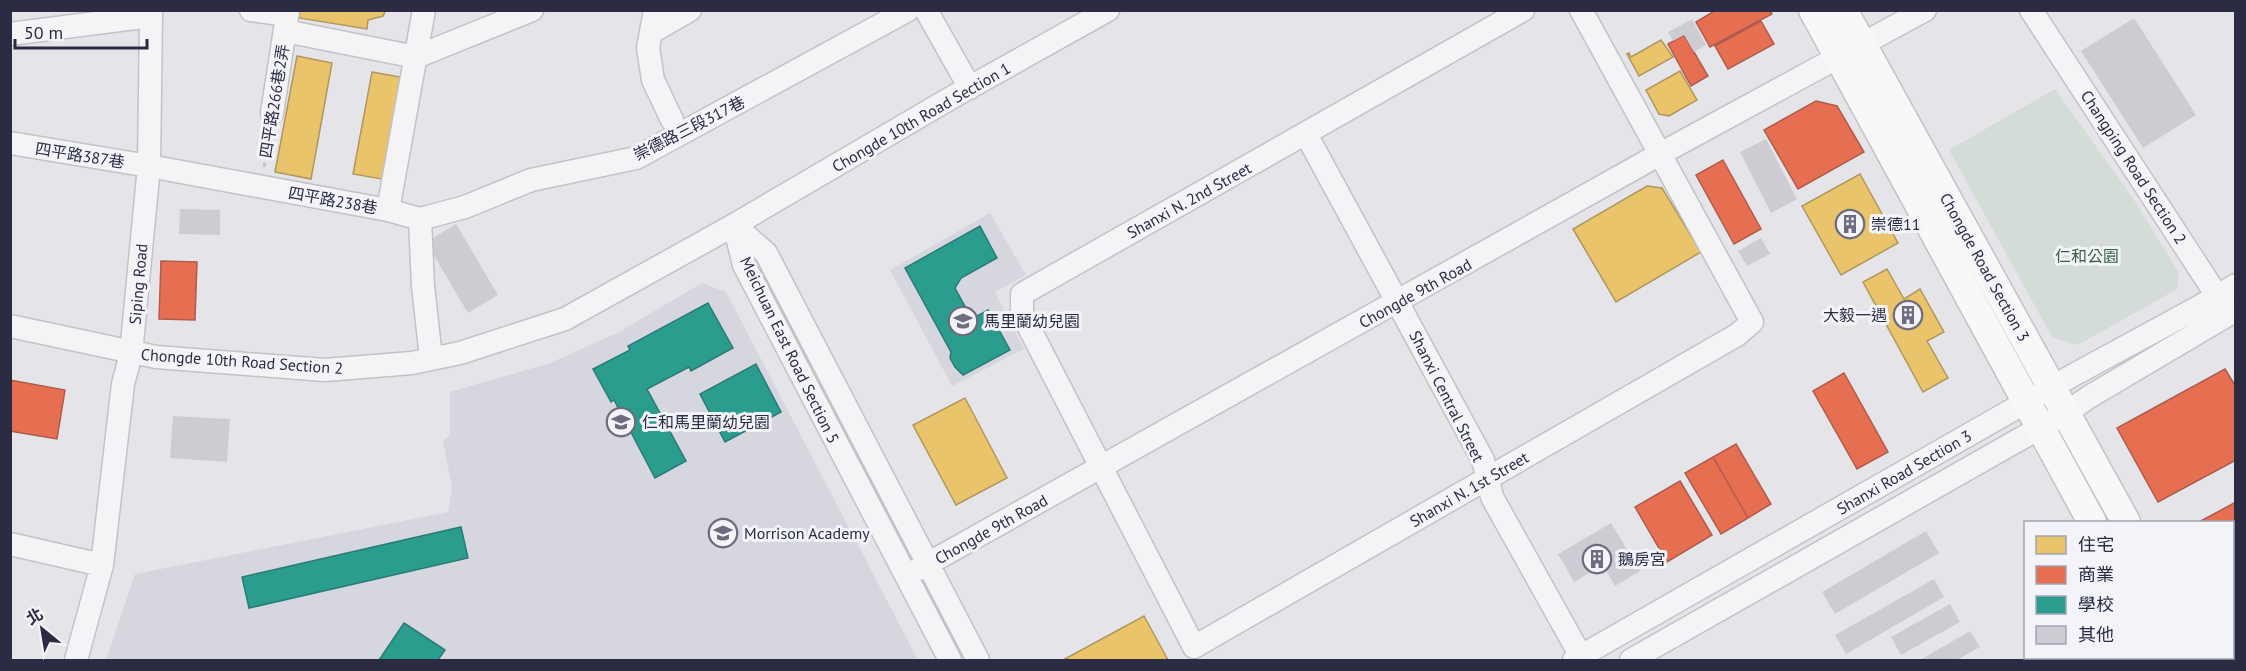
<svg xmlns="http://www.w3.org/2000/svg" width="2246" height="671" font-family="'PT Sans','Noto Sans TC',sans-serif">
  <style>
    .built { fill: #d6d6de }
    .green { fill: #d3dcd6 }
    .homes { fill: #e9c46a; stroke: #b0965f; stroke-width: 1.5 }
    .shops { fill: #e76f51; stroke: #af5b4d; stroke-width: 1.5 }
    .schools { fill: #2a9d8f; stroke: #2a7b78; stroke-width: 1.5 }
    .building { fill: #ccccd2 }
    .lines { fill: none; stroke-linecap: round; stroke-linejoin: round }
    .minor-casing { stroke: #c2c2c7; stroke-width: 25 }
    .major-casing { stroke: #c2c2c7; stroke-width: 31 }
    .path { stroke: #c4c4ca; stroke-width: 3; stroke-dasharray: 4.5 4.5; stroke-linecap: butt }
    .minor { stroke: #f4f4f7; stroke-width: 22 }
    .major { stroke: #f8f8f8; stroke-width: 28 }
    .labels { text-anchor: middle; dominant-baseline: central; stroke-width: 6; stroke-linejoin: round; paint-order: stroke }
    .street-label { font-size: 16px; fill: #2b2b44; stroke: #f3f4f9 }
    .poi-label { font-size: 16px; fill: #2b2b44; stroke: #f3f4f9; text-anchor: start }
    .park-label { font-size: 16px; fill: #38603f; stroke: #f3f4f9 }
  </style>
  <rect width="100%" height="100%" fill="#e5e5e9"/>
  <path class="built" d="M990,213L1026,275L995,292L1024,349L952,386L890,270Z
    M702,283L726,292L918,660H106L135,574L448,512L452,488L443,441L450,435V392L550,363L619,332Z"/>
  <path class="green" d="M2055,89L2134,200L2179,273L2177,289L2078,345L2052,337L1949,150Z"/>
  <path class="homes" d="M300,10H386L383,16L368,20L367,29L299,18Z
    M1661,40L1673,57L1639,76L1627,54L1629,53L1631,57Z
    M297,56L332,63L311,179L275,172Z
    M1680,71L1697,100L1669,116L1659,114L1646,90Z
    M372,72L406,78L387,180L353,174Z
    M1860,174L1898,243L1841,275L1802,206Z
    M1647,186L1662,188L1701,252L1616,302L1573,229Z
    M1887,269L1904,299L1920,289L1944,332L1927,341L1948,378L1923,392L1863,282Z
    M965,398L1007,478L956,505L913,425Z
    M1144,616L1168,660H1063Z
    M2068,658H2135L2137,660H2070Z"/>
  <path class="shops" d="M1716,10H1770L1772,14L1710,47L1696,22Z
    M1761,21L1774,44L1728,69L1715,46Z
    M1684,35L1708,76L1691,86L1668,44Z
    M1816,101L1837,106L1864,152L1798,189L1764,130Z
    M1723,160L1761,229L1734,244L1696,175Z
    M161,261L197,262L195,320L159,319Z
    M2225,369L2236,387V460L2158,502L2117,428Z
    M1844,373L1888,452L1857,469L1813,391Z
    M10,380L65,390L57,439L10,431Z
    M1736,444L1771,504L1748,518L1713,457Z
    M1713,457L1748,518L1721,534L1685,473Z
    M1680,481L1712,535L1667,562L1635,507Z
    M2236,502V557L2232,558V522H2199Z"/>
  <path class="schools" d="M980,226L997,258L961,278L955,288L972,319L988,310L1010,350L963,375L955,367L950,358L951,352L905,268Z
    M708,303L733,348L691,371L689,367L647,389L686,461L655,478L614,400L611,402L593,369L630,350L628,346Z
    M756,364L781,412L725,442L700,394Z
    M461,527L468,558L249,608L242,577Z
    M404,623L445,650L438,660H379Z"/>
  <path class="building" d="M2134,18L2196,115L2143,148L2081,51Z
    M1692,19L1706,45L1694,52L1684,35L1673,41L1668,32Z
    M1766,139L1797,199L1771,213L1740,152Z
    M180,209L220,210V235L179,234Z
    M456,224L498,295L468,313L426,242Z
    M1761,238L1770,254L1747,266L1738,251Z
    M173,416L230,419L227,462L170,458Z
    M1611,523L1640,571L1615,586L1603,565L1574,582L1558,554Z
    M1926,531L1939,553L1835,614L1822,592Z
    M1934,579L1944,597L1846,654L1835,635Z
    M1950,604L1960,622L1901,655L1891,637Z
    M1970,631L1980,647L1957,660H1920Z"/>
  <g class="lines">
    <g class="minor-casing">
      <path id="minor" d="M251,10L287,15
        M655,10L648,48L653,80L672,120
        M926,10L970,88
        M1523,10L1022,294V314L1194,647L1737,335L1752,322L1581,10
        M2031,10L2225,308
        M285,31L416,57L532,10
        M652,32L690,10
        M10,34L151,16V10
        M272,113L288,10
        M1306,134L1483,460L1492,497L1583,660
        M10,143L149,166L388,210L420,219
        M388,210L424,10
        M420,219L465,207L531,180L636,158L908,10
        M420,219L423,286L431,358
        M734,225L766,253L978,660
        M734,225L744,265L950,660
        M10,326L156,357L325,370L412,363L460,353L565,319L734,225L956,95L1108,10
        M10,544L102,565
        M906,576L1660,154L1925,10
        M76,660L102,565L123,384L131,354L149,166L151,16L148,10
        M1574,660L2077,373L2197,308L2236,285
        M1631,660L2066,413L2089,397L2236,310"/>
    </g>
    <g class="major-casing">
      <path id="major" d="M1813,10L2092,522
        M1843,10L2126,522
        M2166,658L2168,660
        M2201,658L2202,660"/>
    </g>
    <path class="path" d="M264,167L269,132"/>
    <use href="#minor" class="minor"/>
    <use href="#major" class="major"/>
  </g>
  <defs>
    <g id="building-ring" transform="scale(1.5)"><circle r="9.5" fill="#f3f4f9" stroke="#6c6c7e" stroke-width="1.5"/><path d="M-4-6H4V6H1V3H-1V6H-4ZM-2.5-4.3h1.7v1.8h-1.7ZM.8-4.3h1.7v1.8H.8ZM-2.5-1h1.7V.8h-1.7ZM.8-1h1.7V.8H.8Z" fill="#6c6c7e"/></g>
    <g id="school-ring" transform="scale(1.5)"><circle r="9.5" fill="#f3f4f9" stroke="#6c6c7e" stroke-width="1.5"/><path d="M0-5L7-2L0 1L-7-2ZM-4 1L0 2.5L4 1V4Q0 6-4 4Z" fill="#6c6c7e"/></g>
  </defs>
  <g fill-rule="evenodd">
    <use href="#building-ring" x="1850" y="224"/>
    <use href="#building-ring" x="1908" y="315"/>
    <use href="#school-ring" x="963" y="321"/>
    <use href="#school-ring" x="621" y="422"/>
    <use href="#school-ring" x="723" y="533"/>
    <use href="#building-ring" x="1597" y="559"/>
  </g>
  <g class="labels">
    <g class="street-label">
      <text transform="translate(274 101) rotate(-81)">四平路266巷2弄</text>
      <text transform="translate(921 117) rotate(-30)">Chongde 10th Road Section 1</text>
      <text transform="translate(689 128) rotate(-27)">崇德路三段317巷</text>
      <text transform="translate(80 155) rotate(9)">四平路387巷</text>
      <text transform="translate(2134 167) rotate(57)">Changping Road Section 2</text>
      <text transform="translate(333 200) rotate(10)">四平路238巷</text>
      <text transform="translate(1189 200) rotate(-29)">Shanxi N. 2nd Street</text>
      <text transform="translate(1985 267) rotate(61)">Chongde Road Section 3</text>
      <text transform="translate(138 284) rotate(-85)">Siping Road</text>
      <text transform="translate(1415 293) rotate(-29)">Chongde 9th Road</text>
      <text transform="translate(790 350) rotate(64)">Meichuan East Road Section 5</text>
      <text transform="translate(242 361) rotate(4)">Chongde 10th Road Section 2</text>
      <text transform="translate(1447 396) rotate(63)">Shanxi Central Street</text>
      <text transform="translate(1904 472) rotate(-30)">Shanxi Road Section 3</text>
      <text transform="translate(1469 489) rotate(-30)">Shanxi N. 1st Street</text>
      <text transform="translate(991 529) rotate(-29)">Chongde 9th Road</text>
    </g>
    <g class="poi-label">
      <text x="1871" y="224">崇德11</text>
      <text x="1887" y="315" text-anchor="end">大毅一遇</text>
      <text x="984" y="321">馬里蘭幼兒園</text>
      <text x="642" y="422">仁和馬里蘭幼兒園</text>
      <text x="744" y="533">Morrison Academy</text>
      <text x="1618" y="559">鵝房宮</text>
    </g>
    <g class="park-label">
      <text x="2087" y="256">仁和公園</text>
    </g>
  </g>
  <rect width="2246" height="671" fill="none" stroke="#2b2b44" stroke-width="24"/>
  <rect x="2024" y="521" width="210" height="138" fill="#f3f4f9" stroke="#a3a4b1" stroke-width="1.5"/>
  <rect x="2036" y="536" width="30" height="18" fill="#e9c46a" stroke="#a3a4b1" stroke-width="1.5"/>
  <text x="2078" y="551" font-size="18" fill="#2b2b44">住宅</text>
  <rect x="2036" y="566" width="30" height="18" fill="#e76f51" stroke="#a3a4b1" stroke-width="1.5"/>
  <text x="2078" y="581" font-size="18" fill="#2b2b44">商業</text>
  <rect x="2036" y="596" width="30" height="18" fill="#2a9d8f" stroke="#a3a4b1" stroke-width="1.5"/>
  <text x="2078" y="611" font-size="18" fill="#2b2b44">學校</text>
  <rect x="2036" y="626" width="30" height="18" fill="#ccccd2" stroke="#a3a4b1" stroke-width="1.5"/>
  <text x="2078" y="641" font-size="18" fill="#2b2b44">其他</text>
  <g transform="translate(42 629) rotate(330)" stroke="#f3f4f9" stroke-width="4.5" paint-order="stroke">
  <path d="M0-4.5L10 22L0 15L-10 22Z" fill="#2b2b44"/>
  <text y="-9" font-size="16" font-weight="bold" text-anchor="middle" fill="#2b2b44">北</text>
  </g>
  <path d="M15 39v9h132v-9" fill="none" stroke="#2b2b44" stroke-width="3"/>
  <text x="24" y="39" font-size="18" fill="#2b2b44" stroke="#f3f4f9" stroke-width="4.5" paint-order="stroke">50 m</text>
</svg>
